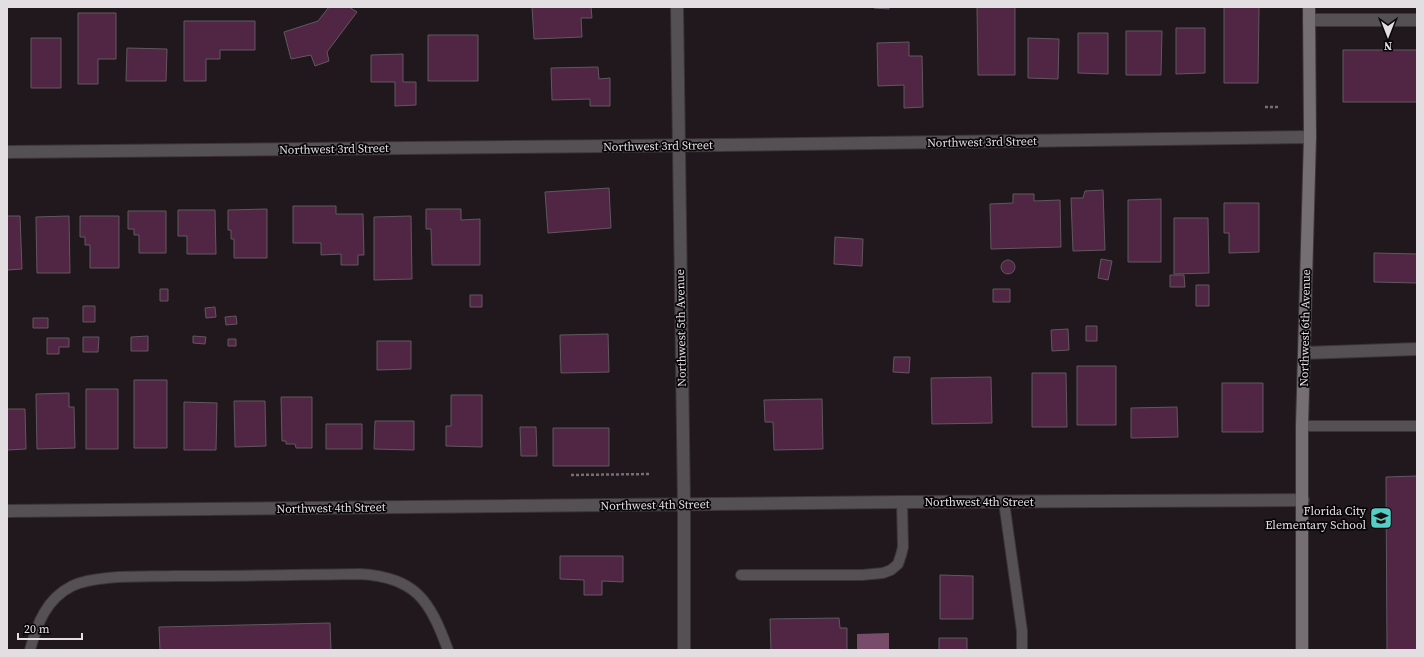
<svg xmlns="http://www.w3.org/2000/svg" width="1424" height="657" font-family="'Source Serif 4',serif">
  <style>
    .water { fill: #794b6b }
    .building { fill: #502644; stroke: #61585e }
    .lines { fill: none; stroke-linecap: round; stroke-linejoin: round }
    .lane-casing { stroke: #3b3438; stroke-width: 12 }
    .street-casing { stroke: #3b3438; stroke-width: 14 }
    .secondary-casing { stroke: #3b3438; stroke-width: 14 }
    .path { stroke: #756e72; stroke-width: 2.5; stroke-dasharray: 3 2; stroke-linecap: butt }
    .lane { stroke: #545053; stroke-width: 10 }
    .street { stroke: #545053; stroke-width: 12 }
    .secondary { stroke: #756e72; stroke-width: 12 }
    .labels { text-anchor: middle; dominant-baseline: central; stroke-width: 3.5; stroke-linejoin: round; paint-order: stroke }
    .street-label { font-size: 12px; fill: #e3dee1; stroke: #080507 }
    .poi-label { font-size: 12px; fill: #e3dee1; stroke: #080507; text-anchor: end }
  </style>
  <rect width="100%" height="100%" fill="#20181d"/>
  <path class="water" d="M889,633V650H857V634Z"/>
  <path class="building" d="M329,7H349L357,12L327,52L329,61L315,66L311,55L291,59L284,32L318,21Z
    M532,7H591L592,18H581L582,37L534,39Z
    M874,7H889V9L874,8Z
    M977,7H1015V75H978Z
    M1224,7H1259L1258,83H1224Z
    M78,13H116V59H98V84H78Z
    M184,21H255V50H220V59H206V81H184Z
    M1176,28H1205V73L1176,74Z
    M1126,31H1162L1161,75H1126Z
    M1078,33H1108V74L1078,73Z
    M428,35H478V81H428Z
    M31,38H61V88H31Z
    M1028,38L1059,39L1058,79L1028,78Z
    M909,42V56H922L923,107L904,108V85L878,86L877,43Z
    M127,48L167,49L166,81H126Z
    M1343,50H1417V102H1343Z
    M403,54V82H416V105L395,106V82H371V55Z
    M598,67L599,79L610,78V106H590V99L552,100L551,68Z
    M609,188L611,228L548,233L545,192Z
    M1103,190L1105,250L1073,251L1071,198H1083L1085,191Z
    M1013,194H1034V201L1060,200L1061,247L991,249L990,204L1013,203Z
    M1161,199V262H1128V200Z
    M1224,203H1259V252L1229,253V233H1224Z
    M293,206H336V214H363L364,255H358V265H341V254L321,255V243H293Z
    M267,209V258H234V239H231V230H228V210Z
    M426,209H461V220L480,219V265H432L431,229H426Z
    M178,210H215L216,254H187V236H178Z
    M128,211H166V253H139V235H134V229H128Z
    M7,216H20L22,269L7,270Z
    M69,216L70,273H37L36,217Z
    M80,216H119V268H90V245H85V237H80Z
    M411,216L412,279L374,280V217Z
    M1174,218H1208L1209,273L1174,274Z
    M835,237L863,239L862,266L834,264Z
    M1374,253L1417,254V283L1374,282Z
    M1101,259L1112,261L1108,280L1098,278Z
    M1001 267a7 7 0 1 1 14 0a7 7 0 1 1-14 0Z
    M1170,275H1184L1185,287H1170Z
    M1196,285H1209V306H1196Z
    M160,289H168V301H160Z
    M993,289H1010V302H993Z
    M470,295H482V307H470Z
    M83,306H95V322H83Z
    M215,307L216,317L206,318L205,308Z
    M236,316L237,324L226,325L225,317Z
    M33,318H48V328H33Z
    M1086,326H1097V341H1086Z
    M1068,329L1069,350L1052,351L1051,330Z
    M608,334L609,372L561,373L560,335Z
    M148,336V351H131V337Z
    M193,336L206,337L205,344L193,343Z
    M83,337H99L98,352H83Z
    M47,338H69V347H59V354H47Z
    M228,339H236V346H228Z
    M377,341H411V369L377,370Z
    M894,357H910L909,373L893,372Z
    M1077,366H1116V425H1077Z
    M1032,373H1066L1067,427H1032Z
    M991,377L992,423L932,424L931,378Z
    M134,380H167V448H134Z
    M1222,383H1263V432H1222Z
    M86,389H118V449H86Z
    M69,393V407H74L75,448L37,449L36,394Z
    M451,395H482V447L446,446V426H451Z
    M281,397H312V448H296L295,444H286V441H282Z
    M822,399L823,449L774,450L773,422H765L764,400Z
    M234,401H265L266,446L235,447Z
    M184,402L217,403L216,450H184Z
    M1177,407L1178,437L1131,438V408Z
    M7,409H25L26,449L7,450Z
    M375,421H414V450L374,449Z
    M326,424H362V449H326Z
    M520,427H536L537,456H521Z
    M553,428H609V466H553Z
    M1417,476V650H1387L1386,477Z
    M560,556H623V582L602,581V595H584V580L560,579Z
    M940,575L973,576V619H940Z
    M839,618L840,628H847V650H771L770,619Z
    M330,623L331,650H160L159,627Z
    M939,638H967V650H939Z"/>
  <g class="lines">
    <g class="lane-casing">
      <path id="lane" d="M1302,426H1417
        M1004,502L1022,631V650
        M741,575H862L883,573L891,570L898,564L901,555L903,547L902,502
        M30,650C37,624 46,599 72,586C96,574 147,577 174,576C236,576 298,575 360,574C416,577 430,601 448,650"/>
    </g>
    <g class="street-casing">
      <path id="street" d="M677,7L684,505V650
        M1309,20H1417
        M7,152L720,145L1310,137
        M1304,353L1417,349
        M7,511L902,502L1303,500"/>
    </g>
    <g class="secondary-casing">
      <path id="secondary" d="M1302,650V426L1310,137L1309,7"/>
    </g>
    <path class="path" d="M1265,107H1278
      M571,475L651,474"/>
    <use href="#lane" class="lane"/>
    <use href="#street" class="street"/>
    <use href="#secondary" class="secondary"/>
  </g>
  <defs>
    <g id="school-square" transform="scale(1.15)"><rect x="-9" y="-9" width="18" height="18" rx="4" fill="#55cec5" stroke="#080507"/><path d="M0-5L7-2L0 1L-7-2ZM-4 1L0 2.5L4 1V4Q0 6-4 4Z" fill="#111"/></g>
  </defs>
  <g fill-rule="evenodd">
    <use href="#school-square" x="1381" y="518"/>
  </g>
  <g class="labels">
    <g class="street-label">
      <text transform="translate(982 142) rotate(-1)">Northwest 3rd Street</text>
      <text transform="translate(658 146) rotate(-1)">Northwest 3rd Street</text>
      <text transform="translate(334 149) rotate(-1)">Northwest 3rd Street</text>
      <text transform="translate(681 328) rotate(-91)">Northwest 5th Avenue</text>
      <text transform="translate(1305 328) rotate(-89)">Northwest 6th Avenue</text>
      <text x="979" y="502">Northwest 4th Street</text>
      <text transform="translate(655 505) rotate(-1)">Northwest 4th Street</text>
      <text transform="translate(331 508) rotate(-1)">Northwest 4th Street</text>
    </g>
    <g class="poi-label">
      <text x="1366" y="511">Florida City<tspan x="1366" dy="14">Elementary School</tspan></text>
    </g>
  </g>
  <rect width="1424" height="657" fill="none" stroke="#e3dee1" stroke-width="16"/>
  <g transform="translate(1388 36) rotate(180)" stroke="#080507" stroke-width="3" paint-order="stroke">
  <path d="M0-3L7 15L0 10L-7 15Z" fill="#e3dee1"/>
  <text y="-6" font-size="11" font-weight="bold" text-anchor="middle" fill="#e3dee1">N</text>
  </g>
  <path d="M18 633v6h64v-6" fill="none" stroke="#e3dee1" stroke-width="2"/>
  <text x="24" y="633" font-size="12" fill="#e3dee1" stroke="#080507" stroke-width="3" paint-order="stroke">20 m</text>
</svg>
